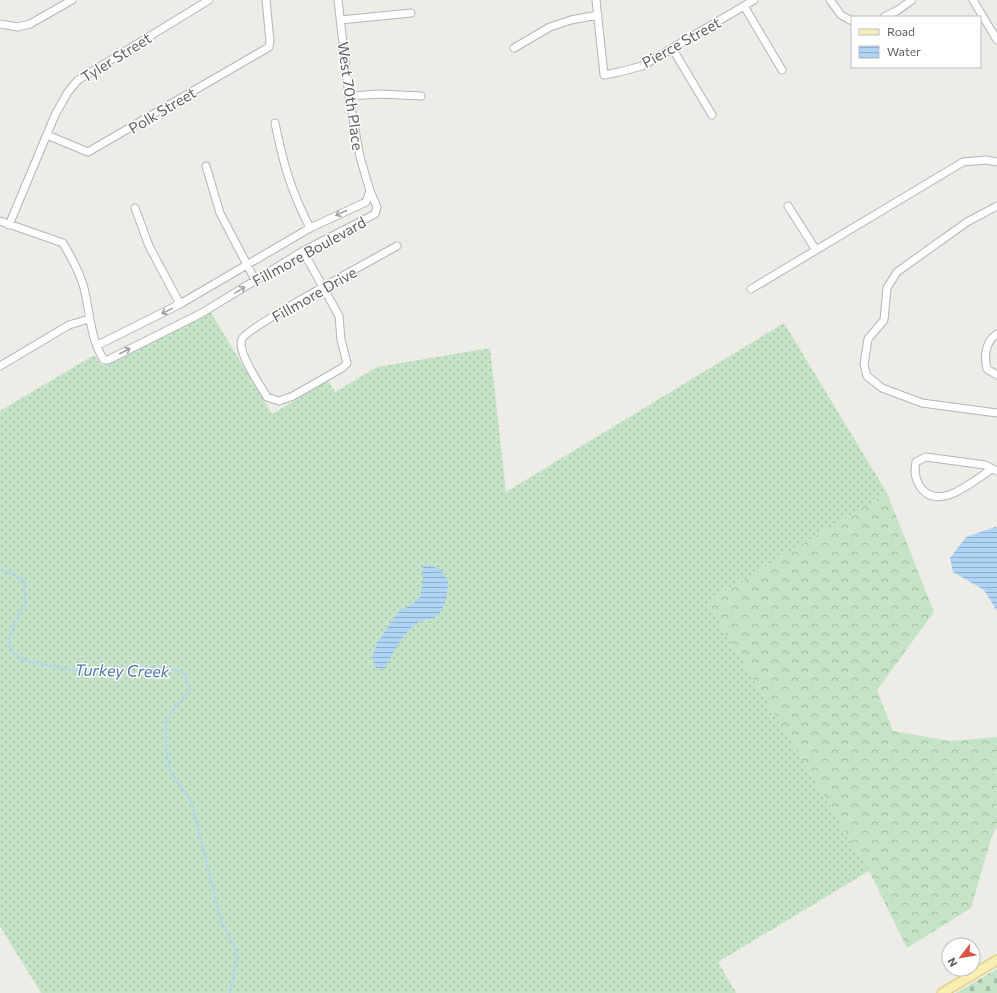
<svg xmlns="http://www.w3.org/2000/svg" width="997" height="993" font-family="Commissioner,sans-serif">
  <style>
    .grass { fill: url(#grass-dots) }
    .forest { fill: url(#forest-crowns) }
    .cemetery { fill: url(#cemetery-stones) }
    .water { fill: url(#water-rules) }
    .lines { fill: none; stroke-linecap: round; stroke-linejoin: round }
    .stream { stroke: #aed4f6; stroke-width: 1.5 }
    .minor-casing { stroke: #b3b5b9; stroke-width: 9 }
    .major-casing { stroke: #e2c56a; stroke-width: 11 }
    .minor { stroke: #fff; stroke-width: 7 }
    .major { stroke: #f6eeb2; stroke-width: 9 }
    .oneway { stroke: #9ea0a2 }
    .labels { text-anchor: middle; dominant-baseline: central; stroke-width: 3; stroke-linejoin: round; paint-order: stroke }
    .street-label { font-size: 15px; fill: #5d6064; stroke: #fff }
    .water-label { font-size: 16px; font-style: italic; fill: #4c75a6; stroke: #fff }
  </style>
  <defs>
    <pattern id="grass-dots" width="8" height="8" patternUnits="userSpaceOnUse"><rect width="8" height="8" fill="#c5e3c6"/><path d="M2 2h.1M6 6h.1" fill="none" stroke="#a3bba4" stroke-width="1.8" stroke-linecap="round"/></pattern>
    <pattern id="forest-crowns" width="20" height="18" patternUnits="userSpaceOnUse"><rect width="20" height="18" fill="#c5e3c6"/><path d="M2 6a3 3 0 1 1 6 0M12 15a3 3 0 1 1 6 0" fill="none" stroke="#a3bba4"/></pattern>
    <pattern id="cemetery-stones" width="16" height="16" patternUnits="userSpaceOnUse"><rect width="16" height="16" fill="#c5e3c6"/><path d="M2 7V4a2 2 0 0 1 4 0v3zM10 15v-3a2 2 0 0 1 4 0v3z" fill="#a3bba4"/></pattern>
    <pattern id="water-rules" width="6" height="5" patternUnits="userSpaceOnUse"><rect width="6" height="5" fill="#aed4f6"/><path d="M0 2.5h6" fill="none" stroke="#91afcb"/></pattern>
  </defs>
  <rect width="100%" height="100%" fill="#eeece6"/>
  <path class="grass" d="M210,311L272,414L328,381L335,392L377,367L490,348L506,492L784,323L887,493L707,602L869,871L718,962L736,993H41L0,926V411L94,355L102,366Z"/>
  <path class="forest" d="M887,493L934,612L877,690L893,731L950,741L997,737V826L991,839L971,908L907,948L869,871L707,602Z"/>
  <path class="cemetery" d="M997,969V993H956Z"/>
  <path class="water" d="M995,527L997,528V611L984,590L953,572L950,558L966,537Z
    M426,565L440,569L448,581C448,591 445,612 435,617C429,620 422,620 417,623C403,633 392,654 385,669L376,668L372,658L377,643L400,610L410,606L420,597L423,580L422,568Z"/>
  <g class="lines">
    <path class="stream" d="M0,569L24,580L25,603L15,622L9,639L10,647L14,653L23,660L82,672L128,667L164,668L185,673L189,692C166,716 163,718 167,752C168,760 168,769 173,776C180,786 187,793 192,804L221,921L236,950L237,959L230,993"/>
    <g class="minor-casing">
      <path id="minor" d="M596,0L604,75L619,72L642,66L754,0
        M830,0L841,15L852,21
        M973,0L997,40
        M744,6L782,70
        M884,17L898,10L912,0
        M340,20L411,13
        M0,24L18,27L30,24L72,0
        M514,48L550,27L571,20L598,15
        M672,48L712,115
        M349,96L380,94L421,96
        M275,123C283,163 291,191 310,228
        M47,135L88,152L269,47L270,41L266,0
        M206,166L220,213L255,280
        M788,206L816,250
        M997,206L967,222L897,272L887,288L884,320L868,339L864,364L867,376L882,388L922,403L997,413
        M135,208L149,246L180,304
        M0,221L63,243C71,257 80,272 84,288C90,312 90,339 104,360H108L202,313L303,251L375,214L377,207L370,191L360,157L349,96L338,0
        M9,225L55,115L68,92L78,80L209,0
        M303,251L339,316L341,340L347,363L342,368L293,396L279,401L267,397C260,385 236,351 242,339C247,327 376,258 397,246
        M751,289L963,162L986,160L997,162
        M997,334C985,342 984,357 987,369L997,375
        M98,345L180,304L310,228L366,202L370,191
        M0,366L69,325L89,319
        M992,469C974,480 940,512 921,488C915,479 914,472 916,462L926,457L985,465L997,471"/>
    </g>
    <g class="major-casing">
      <path id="major" d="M942,993L997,960"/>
    </g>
    <use href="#minor" class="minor"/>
    <use href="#major" class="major"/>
  </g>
  <defs><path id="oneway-shaft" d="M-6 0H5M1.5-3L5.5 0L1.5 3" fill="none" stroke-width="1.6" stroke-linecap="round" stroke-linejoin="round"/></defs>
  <g class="oneway">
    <use href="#oneway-shaft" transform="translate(341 213) rotate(155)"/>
    <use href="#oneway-shaft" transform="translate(240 290) rotate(-32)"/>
    <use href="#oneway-shaft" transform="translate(167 311) rotate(154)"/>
    <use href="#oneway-shaft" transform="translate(125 351) rotate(-27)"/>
  </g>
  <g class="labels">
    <g class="street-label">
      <text transform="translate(681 42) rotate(-29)">Pierce Street</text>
      <text transform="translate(116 57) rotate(-32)">Tyler Street</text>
      <text transform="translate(351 96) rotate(82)">West 70th Place</text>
      <text transform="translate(162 110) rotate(-31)">Polk Street</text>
      <text transform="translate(309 251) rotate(-29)">Fillmore Boulevard</text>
      <text transform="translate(314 294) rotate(-30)">Fillmore Drive</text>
    </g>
    <g class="water-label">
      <text transform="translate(122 670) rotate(1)">Turkey Creek</text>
    </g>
  </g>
  <rect x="851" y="16" width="130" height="52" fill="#ffffff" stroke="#bebfc1"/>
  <rect x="859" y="29" width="20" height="6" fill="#f6eeb2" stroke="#bebfc1"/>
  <text x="887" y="36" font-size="12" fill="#5d6064">Road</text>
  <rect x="859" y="46" width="20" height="12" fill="url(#water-rules)" stroke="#bebfc1"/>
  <text x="887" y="56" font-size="12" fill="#5d6064">Water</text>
  <g transform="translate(961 957) rotate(239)"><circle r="19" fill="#ffffff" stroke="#bebfc1"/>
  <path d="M0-3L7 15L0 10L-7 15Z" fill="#d75443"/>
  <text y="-6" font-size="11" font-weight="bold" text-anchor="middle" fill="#5d6064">N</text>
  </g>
</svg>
